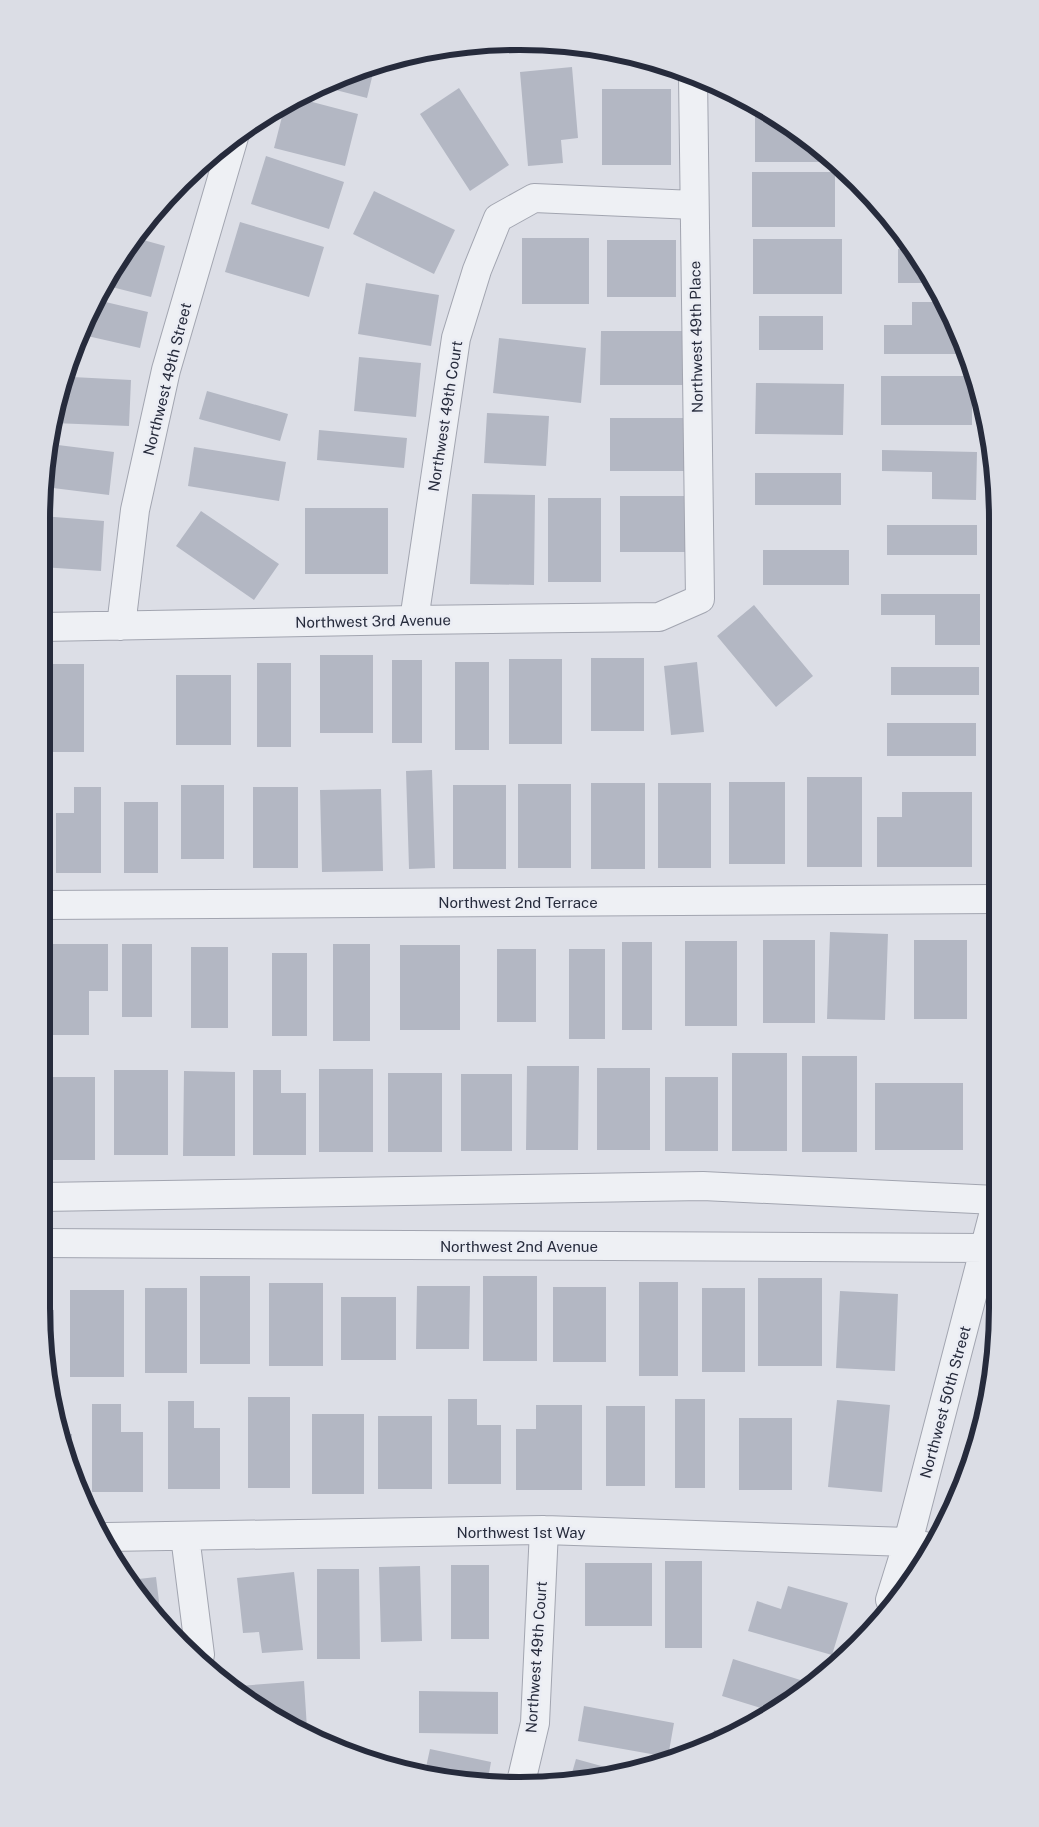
<svg xmlns="http://www.w3.org/2000/svg" width="1039" height="1827" font-family="'Public Sans',sans-serif">
  <style>
    .building { fill: #b3b7c3 }
    .lines { fill: none; stroke-linecap: round; stroke-linejoin: round }
    .minor-casing { stroke: #a2a5b0; stroke-width: 30 }
    .minor { stroke: #eef0f4; stroke-width: 28 }
    .labels { text-anchor: middle; dominant-baseline: central; stroke-width: 5; stroke-linejoin: round; paint-order: stroke }
    .street-label { font-size: 15px; fill: #262b3c; stroke: #ebedf4 }
    .rim { fill: none; stroke: #262b3c; stroke-width: 6 }
  </style>
  <rect width="100%" height="100%" fill="#dcdee6"/>
  <path class="building" d="M375,65L367,98L320,86Z
    M572,67L578,138L561,140L563,163L528,166L520,72Z
    M459,88L509,165L470,191L420,114Z
    M602,89H671V165H602Z
    M297,98L358,114L345,166L274,148L285,105Z
    M755,104L830,160V162H755Z
    M266,156L344,182L329,229L251,204Z
    M752,172H835V227H752Z
    M177,188L173,204L163,202Z
    M374,191L455,230L434,274L353,234Z
    M240,222L324,247L309,297L225,272Z
    M136,238L165,246L151,297L104,285Z
    M522,238H589V304H522Z
    M753,239H842V294H753Z
    M607,240H676V297H607Z
    M898,249H913L932,283H898Z
    M366,283L439,295L431,346L358,334Z
    M97,300L148,312L140,348L83,335Z
    M912,302H941L967,354H884V325H912Z
    M759,316H823V350H759Z
    M601,331H684V385H600Z
    M499,338L586,348L581,403L493,393Z
    M359,357L421,363L416,417L354,411Z
    M881,376H972V425H881Z
    M72,377L131,380L129,426L53,423L58,395L70,396Z
    M756,383L844,384L843,435L755,434Z
    M207,391L288,414L280,441L199,419Z
    M487,413L549,416L546,466L484,463Z
    M610,418H684V471H610Z
    M319,430L407,438L404,468L317,460Z
    M50,444L114,452L109,495L45,487Z
    M194,447L286,462L279,501L188,486Z
    M882,450L977,452L976,500L932,499V472L882,471Z
    M755,473H841V505H755Z
    M472,494L535,495L534,585L470,584Z
    M620,496H686V552H620Z
    M548,498H601V582H548Z
    M305,508H388V574H305Z
    M201,511L279,564L254,600L176,546Z
    M42,516L104,521L101,571L42,567Z
    M887,525H977V555H887Z
    M763,550H849V585H763Z
    M881,594H980V645H935V615H881Z
    M754,605L813,676L776,707L717,636Z
    M320,655H373V733H320Z
    M591,658H644V731H591Z
    M509,659H562V744H509Z
    M392,660H422V743H392Z
    M455,662H489V750H455Z
    M697,662L704,732L671,735L664,666Z
    M257,663H291V747H257Z
    M48,664H84V752H48Z
    M891,667H979V695H891Z
    M176,675H231V745H176Z
    M887,723H976V756H887Z
    M432,770L435,868L409,869L406,771Z
    M807,777H862V867H807Z
    M729,782H785V864H729Z
    M591,783H645V869H591Z
    M658,783H711V868H658Z
    M518,784H571V868H518Z
    M181,785H224V859H181Z
    M453,785H506V869H453Z
    M74,787H101V873H56V813H74Z
    M253,787H298V868H253Z
    M381,789L383,871L322,872L320,790Z
    M902,792H972V867H877V817H902Z
    M124,802H158V873H124Z
    M830,932L888,934L885,1020L827,1019Z
    M763,940H815V1023H763Z
    M914,940H967V1019H914Z
    M685,941H737V1026H685Z
    M622,942H652V1030H622Z
    M42,944H108V991H89V1035H42Z
    M122,944H152V1017H122Z
    M333,944H370V1041H333Z
    M400,945H460V1030H400Z
    M191,947H228V1028H191Z
    M497,949H536V1022H497Z
    M569,949H605V1039H569Z
    M272,953H307V1036H272Z
    M732,1053H787V1151H732Z
    M802,1056H857V1152H802Z
    M527,1066H579L578,1150H526Z
    M597,1068H650V1150H597Z
    M319,1069H373V1152H319Z
    M114,1070H168V1155H114Z
    M253,1070H281V1093H306V1155H253Z
    M184,1071L235,1072V1156H183Z
    M388,1073H442V1152H388Z
    M461,1074H512V1151H461Z
    M42,1077H95V1160H41Z
    M665,1077H718V1151H665Z
    M875,1083H963V1150H875Z
    M200,1276H250V1364H200Z
    M483,1276H537V1361H483Z
    M758,1278H822V1366H758Z
    M639,1282H678V1376H639Z
    M269,1283H323V1366H269Z
    M417,1286H470L469,1349H416Z
    M553,1287H606V1362H553Z
    M145,1288H187V1373H145Z
    M702,1288H745V1372H702Z
    M70,1290H124V1377H70Z
    M840,1291L898,1294L895,1371L836,1368Z
    M341,1297H396V1360H341Z
    M42,1310H54V1373H52Z
    M248,1397H290V1488H248Z
    M448,1399H477V1425H501V1484H448Z
    M675,1399H705V1488H675Z
    M837,1400L890,1405L882,1492L828,1487Z
    M168,1401H194V1428H220V1489H168Z
    M92,1404H121V1432H143V1492H92Z
    M536,1405H582V1490H516V1429H536Z
    M606,1406H645V1486H606Z
    M312,1414H364V1494H312Z
    M378,1416H432V1489H378Z
    M739,1418H792V1490H739Z
    M62,1434H72V1472L67,1461Z
    M665,1561H702V1648H665Z
    M585,1563H652V1626H585Z
    M451,1565H489V1639H451Z
    M420,1566L422,1641L381,1642L379,1567Z
    M317,1569H359L360,1659H317Z
    M294,1572L303,1650L262,1653L259,1632L243,1633L237,1578Z
    M156,1577L161,1618L140,1598L130,1580Z
    M788,1586L848,1603L832,1655L748,1631L757,1601L781,1609Z
    M733,1659L810,1683L767,1710L722,1696Z
    M304,1681L307,1729L254,1705L239,1692V1686Z
    M419,1691L498,1692V1734L419,1733Z
    M584,1706L674,1723L668,1757L578,1741Z
    M714,1730L729,1733L711,1744Z
    M430,1749L491,1762L488,1779L425,1772Z
    M576,1759L616,1770L570,1780Z"/>
  <g class="lines">
    <g class="minor-casing">
      <path id="minor" d="M414,620L456,338L477,270L498,218L534,198L694,205
        M121,626L135,510L166,370L234,137
        M42,627L414,620L659,617L700,599L693,76
        M42,905L995,899
        M41,1197L703,1186L996,1200
        M41,1243L985,1248L996,1250
        M185,1536L200,1655
        M107,1537L544,1530L908,1542L933,1548
        M890,1600L908,1542L996,1204
        M521,1782L535,1723L544,1530"/>
    </g>
    <use href="#minor" class="minor"/>
  </g>
  <g class="labels">
    <g class="street-label">
      <text transform="translate(696 337) rotate(-91)">Northwest 49th Place</text>
      <text transform="translate(167 379) rotate(-76)">Northwest 49th Street</text>
      <text transform="translate(445 416) rotate(-81)">Northwest 49th Court</text>
      <text transform="translate(373 621) rotate(-1)">Northwest 3rd Avenue</text>
      <text x="518" y="902">Northwest 2nd Terrace</text>
      <text x="519" y="1246">Northwest 2nd Avenue</text>
      <text transform="translate(945 1402) rotate(-75)">Northwest 50th Street</text>
      <text x="521" y="1532">Northwest 1st Way</text>
      <text transform="translate(536 1657) rotate(-86)">Northwest 49th Court</text>
    </g>
  </g>
  <path d="M0 0H1039V1827H0ZM519 50H520A469 469 0 0 1 989 519V1308A469 469 0 0 1 520 1777H519A469 469 0 0 1 50 1308V519A469 469 0 0 1 519 50Z" fill="#dbdde5" fill-rule="evenodd"/>
  <path class="rim" d="M519 50H520A469 469 0 0 1 989 519V1308A469 469 0 0 1 520 1777H519A469 469 0 0 1 50 1308V519A469 469 0 0 1 519 50Z"/>
</svg>
